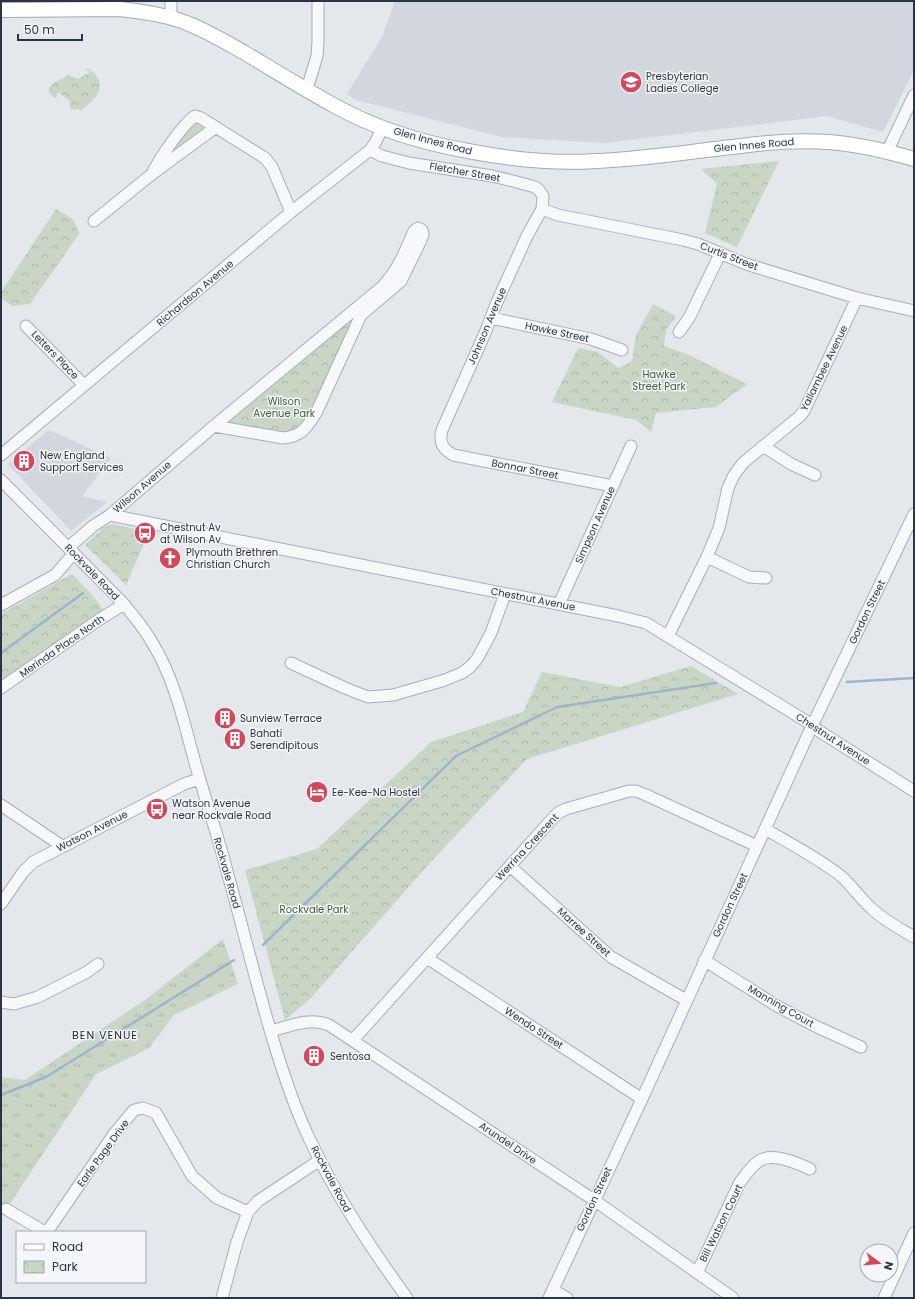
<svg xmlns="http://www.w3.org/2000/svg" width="915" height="1299" font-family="Poppins,sans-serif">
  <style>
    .built { fill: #d2d6de }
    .grass { fill: url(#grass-tufts) }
    .park { fill: url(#park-crowns) }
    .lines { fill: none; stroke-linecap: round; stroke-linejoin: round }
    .stream { stroke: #9fb4cc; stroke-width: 2.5 }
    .minor-casing { stroke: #a9aeb7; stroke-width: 13 }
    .major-casing { stroke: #a3abb8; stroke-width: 16 }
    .minor { stroke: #f7f8fa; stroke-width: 11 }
    .major { stroke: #fff; stroke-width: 14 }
    .labels { text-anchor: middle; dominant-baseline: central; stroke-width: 3; stroke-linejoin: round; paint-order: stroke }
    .poi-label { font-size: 10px; fill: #2b3445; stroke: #f4f6f9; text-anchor: start }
    .street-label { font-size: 10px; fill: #2b3445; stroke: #f4f6f9 }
    .park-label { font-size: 10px; fill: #3f6138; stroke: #f4f6f9 }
    .neighbourhood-label { font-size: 11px; letter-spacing: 1px; fill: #1d2536; stroke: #f4f6f9 }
  </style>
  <defs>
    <pattern id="grass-tufts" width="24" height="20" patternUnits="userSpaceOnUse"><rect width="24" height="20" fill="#c9d6c5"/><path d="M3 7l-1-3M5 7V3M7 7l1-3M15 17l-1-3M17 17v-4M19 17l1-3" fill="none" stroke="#adb8ab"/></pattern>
    <pattern id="park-crowns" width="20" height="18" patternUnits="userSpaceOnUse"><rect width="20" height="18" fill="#c9d6c5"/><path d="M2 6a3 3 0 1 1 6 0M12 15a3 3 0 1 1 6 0" fill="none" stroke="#adb8ab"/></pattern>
  </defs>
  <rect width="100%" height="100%" fill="#e4e7ec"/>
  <path class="built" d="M395,1H914V70L883,132L827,116L605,143L502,137L356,100L347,94L382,37Z
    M49,430L111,458L82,496L107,502L71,531L8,464Z"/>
  <path class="grass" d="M223,939L238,984L174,1015L149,1048L96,1074L1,1217V1077L25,1080L145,1000Z"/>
  <path class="park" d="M87,68C110,81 98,99 81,110L70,109V101L58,92L56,99L49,93V88L55,82L69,75L78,79L90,72L85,69Z
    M195,116L216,127L157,165Z
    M779,161L737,247L705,233L717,184L701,169Z
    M56,209L73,219L79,234L30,304L12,306L1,298V292Z
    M653,304L676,316L666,330L664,346L687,354L747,384L716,407L656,413L651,432L636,420L552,402L578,348L598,352L618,368L632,361L636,335Z
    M347,322L351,326L307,423L290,435L228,424L226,421Z
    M112,524L149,532L126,585L85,545L103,528Z
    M72,574L93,596L105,612L1,684V614Z
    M691,666L738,694L527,759L429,864L311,998L285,1020L245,870L317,849L431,742L523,712L542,672L620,687Z"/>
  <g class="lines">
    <path class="stream" d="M1,653L83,593
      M847,682L914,678
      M263,945L456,756L557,707L716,683
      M1,1095L46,1077L234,960"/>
    <g class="minor-casing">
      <path id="minor" d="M171,18V1
        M307,89L317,56L318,41V1
        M370,150L382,156L409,163L492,176L513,181L535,187L539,190L543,196L542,209L527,236L497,302L485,333L442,430C439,443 442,448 453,455L613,486
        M887,152L914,95
        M152,174C159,159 182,125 195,116L201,118L265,158L272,167L291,212
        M542,209L558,215L683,240L698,244L746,264L857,298L914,311
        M94,221L152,174L216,127
        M491,318L591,339L622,350
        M26,326L84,385
        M679,332L689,318L720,254
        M763,446L791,464L815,475
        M1,455L291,212L370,150L375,143L383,127
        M1,480L124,604C134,617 145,629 153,644C178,685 186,734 200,780C209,810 219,840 227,871C243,928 257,987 274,1043C284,1076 295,1109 310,1140C336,1196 371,1248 407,1298
        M110,515L618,616L646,623L806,721L819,731L914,791
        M69,547L93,526L110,515L214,426L382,287C398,270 405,252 414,231L418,228L422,230L423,234L421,240L401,281L361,315L317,411C307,427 303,436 283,438L214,426
        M707,557L749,577L766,578
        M559,604L631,446
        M1,605L55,575L74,553
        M668,636L707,557L719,528L728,488L734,475L743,463L800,416L804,411L857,298
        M291,663L345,688L368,697L393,695L442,681L462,673L470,667L477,659L491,633L505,594
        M1,688L97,621L124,604
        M1,805L62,846
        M765,829C791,844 818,858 841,876C852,886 860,898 871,908C883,920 899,928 914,937
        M510,866L611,957L686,1000
        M1,904L23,872L33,862L184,784L199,779
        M427,958L642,1099
        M704,960L777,1006L815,1026L861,1047
        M1,1002L14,1004L38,997L87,972L98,964
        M271,1031C290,1026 310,1017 329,1025L594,1200L733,1298
        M353,1040L553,818L558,813L566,809L629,791H636L646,795L757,846
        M6,1209L45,1232
        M47,1232L114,1134L134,1110L143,1108L156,1113L192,1176L217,1198L248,1212
        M697,1273L740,1182C746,1175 751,1166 759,1161C773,1152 797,1163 810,1169
        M553,1290L567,1298
        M222,1298L237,1242L248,1212L258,1201L320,1160
        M549,1298L642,1099L812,726L914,514
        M884,1298L914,1233"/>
    </g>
    <g class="major-casing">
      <path id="major" d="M1,10L120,9C144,12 168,15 189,24C209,32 227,43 245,53C275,71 304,89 335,106C375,128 423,143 468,151C510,159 554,164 596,161C645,159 693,151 741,146C770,142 799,140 828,142C857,144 886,151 914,159"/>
    </g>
    <use href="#minor" class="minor"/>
    <use href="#major" class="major"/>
  </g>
  <defs>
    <g id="school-disc" transform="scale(1.15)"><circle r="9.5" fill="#d1495b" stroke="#f4f6f9"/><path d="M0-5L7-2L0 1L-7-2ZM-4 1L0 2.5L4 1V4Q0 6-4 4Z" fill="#fff"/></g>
    <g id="building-disc" transform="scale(1.15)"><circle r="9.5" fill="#d1495b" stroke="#f4f6f9"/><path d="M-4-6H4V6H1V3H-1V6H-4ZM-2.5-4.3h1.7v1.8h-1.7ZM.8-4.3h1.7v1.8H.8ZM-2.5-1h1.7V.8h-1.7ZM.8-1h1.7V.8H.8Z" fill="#fff"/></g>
    <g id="bus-disc" transform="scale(1.15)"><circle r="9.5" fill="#d1495b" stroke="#f4f6f9"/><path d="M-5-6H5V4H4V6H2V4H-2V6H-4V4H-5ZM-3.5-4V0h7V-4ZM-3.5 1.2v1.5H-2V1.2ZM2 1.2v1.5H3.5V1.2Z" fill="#fff"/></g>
    <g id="church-disc" transform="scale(1.15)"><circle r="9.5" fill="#d1495b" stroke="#f4f6f9"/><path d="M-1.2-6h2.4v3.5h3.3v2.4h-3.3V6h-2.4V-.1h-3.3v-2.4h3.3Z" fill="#fff"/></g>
    <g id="hotel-disc" transform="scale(1.15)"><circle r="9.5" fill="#d1495b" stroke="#f4f6f9"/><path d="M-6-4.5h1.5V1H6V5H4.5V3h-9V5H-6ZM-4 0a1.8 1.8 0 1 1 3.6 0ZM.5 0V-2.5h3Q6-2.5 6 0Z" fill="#fff"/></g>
  </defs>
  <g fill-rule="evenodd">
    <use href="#school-disc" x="631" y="82"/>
    <use href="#building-disc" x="24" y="461"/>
    <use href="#bus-disc" x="145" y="533"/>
    <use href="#church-disc" x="170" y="558"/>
    <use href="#building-disc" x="225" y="718"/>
    <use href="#building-disc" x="235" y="739"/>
    <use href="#hotel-disc" x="317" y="792"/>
    <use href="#bus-disc" x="157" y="809"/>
    <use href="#building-disc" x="314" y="1056"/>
  </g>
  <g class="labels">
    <g class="poi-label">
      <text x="646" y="76">Presbyterian<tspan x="646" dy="12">Ladies College</tspan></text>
      <text x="40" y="455">New England<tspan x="40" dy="12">Support Services</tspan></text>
      <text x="160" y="527">Chestnut Av<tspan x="160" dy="12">at Wilson Av</tspan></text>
      <text x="186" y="552">Plymouth Brethren<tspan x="186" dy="12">Christian Church</tspan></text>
      <text x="240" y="718">Sunview Terrace</text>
      <text x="250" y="733">Bahati<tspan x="250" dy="12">Serendipitous</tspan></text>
      <text x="332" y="792">Ee-Kee-Na Hostel</text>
      <text x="172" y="803">Watson Avenue<tspan x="172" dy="12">near Rockvale Road</tspan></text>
      <text x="330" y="1056">Sentosa</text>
    </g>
    <g class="street-label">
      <text transform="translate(433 141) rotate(15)">Glen Innes Road</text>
      <text transform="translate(754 145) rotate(-5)">Glen Innes Road</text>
      <text transform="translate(465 172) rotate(10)">Fletcher Street</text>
      <text transform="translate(729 256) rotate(21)">Curtis Street</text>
      <text transform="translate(195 293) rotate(-40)">Richardson Avenue</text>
      <text transform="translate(487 326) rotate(-67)">Johnson Avenue</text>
      <text transform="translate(557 332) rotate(12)">Hawke Street</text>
      <text transform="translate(55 355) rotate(46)">Letters Place</text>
      <text transform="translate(824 368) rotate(-64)">Yallambee Avenue</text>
      <text transform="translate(525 469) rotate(11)">Bonnar Street</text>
      <text transform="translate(142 487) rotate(-41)">Wilson Avenue</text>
      <text transform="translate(595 525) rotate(-66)">Simpson Avenue</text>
      <text transform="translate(92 572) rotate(46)">Rockvale Road</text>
      <text transform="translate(533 599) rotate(11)">Chestnut Avenue</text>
      <text transform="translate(867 612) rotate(-64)">Gordon Street</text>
      <text transform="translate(62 646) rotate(-35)">Merinda Place North</text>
      <text transform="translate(833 739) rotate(33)">Chestnut Avenue</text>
      <text transform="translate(92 831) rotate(-27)">Watson Avenue</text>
      <text transform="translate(527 847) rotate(-47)">Werrina Crescent</text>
      <text transform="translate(227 873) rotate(74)">Rockvale Road</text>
      <text transform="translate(730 905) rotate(-65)">Gordon Street</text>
      <text transform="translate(584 932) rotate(42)">Marree Street</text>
      <text transform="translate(781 1006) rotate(30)">Manning Court</text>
      <text transform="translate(534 1028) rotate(33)">Wendo Street</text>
      <text transform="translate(508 1143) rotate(34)">Arundel Drive</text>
      <text transform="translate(103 1153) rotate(-54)">Earle Page Drive</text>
      <text transform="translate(331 1179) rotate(62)">Rockvale Road</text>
      <text transform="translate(594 1199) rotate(-65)">Gordon Street</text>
      <text transform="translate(721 1223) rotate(-64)">Bill Watson Court</text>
    </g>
    <g class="park-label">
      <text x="659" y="374">Hawke<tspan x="659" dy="12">Street Park</tspan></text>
      <text x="284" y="401">Wilson<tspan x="284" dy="12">Avenue Park</tspan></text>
      <text x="314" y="909">Rockvale Park</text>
    </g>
    <g class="neighbourhood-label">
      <text x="105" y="1035">BEN VENUE</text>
    </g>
  </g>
  <rect width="915" height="1299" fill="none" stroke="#2b3445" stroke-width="4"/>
  <rect x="16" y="1231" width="130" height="52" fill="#f4f6f9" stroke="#a4a8b1"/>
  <rect x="24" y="1244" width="20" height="6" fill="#ffffff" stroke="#a4a8b1"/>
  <text x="52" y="1251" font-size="12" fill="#2b3445">Road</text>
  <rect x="24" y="1261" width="20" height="12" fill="url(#park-crowns)" stroke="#a4a8b1"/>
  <text x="52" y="1271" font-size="12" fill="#2b3445">Park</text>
  <g transform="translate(879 1263) rotate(106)"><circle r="19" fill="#f4f6f9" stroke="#a4a8b1"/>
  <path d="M0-3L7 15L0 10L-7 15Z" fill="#d1495b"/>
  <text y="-6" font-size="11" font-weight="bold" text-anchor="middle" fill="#2b3445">N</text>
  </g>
  <path d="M18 34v6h64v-6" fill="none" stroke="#2b3445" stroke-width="2"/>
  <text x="24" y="34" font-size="12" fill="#2b3445" stroke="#f4f6f9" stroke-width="3" paint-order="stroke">50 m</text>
</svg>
